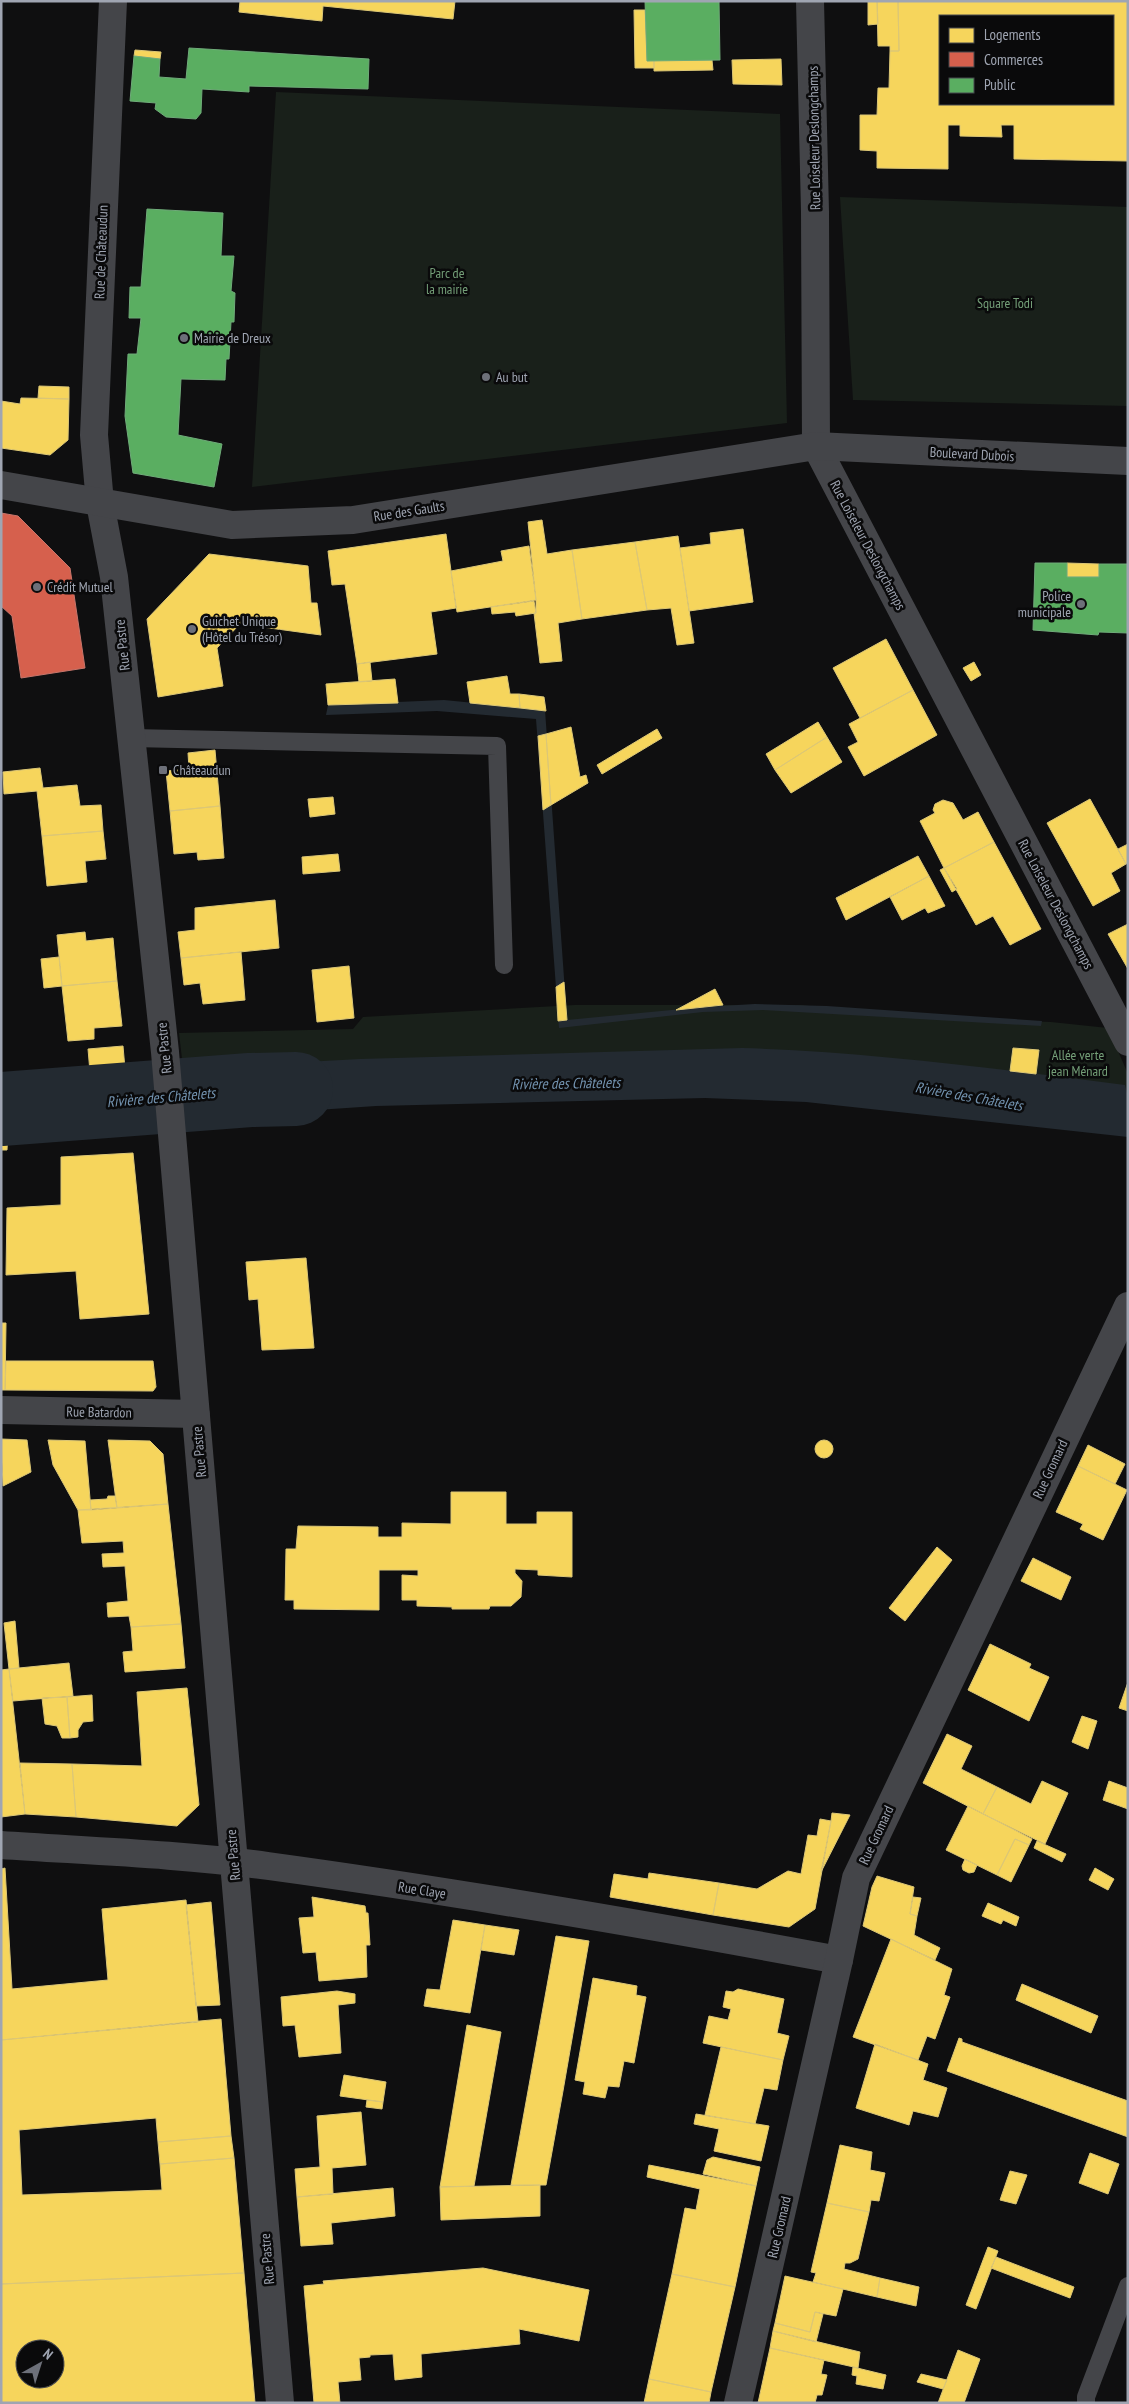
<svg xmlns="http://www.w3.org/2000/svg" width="1129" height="2404" font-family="'PT Sans Narrow',sans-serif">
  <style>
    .green { fill: #19201a }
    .water { fill: #232a31 }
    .homes { fill: #f6d55c; stroke: #dcc776; fill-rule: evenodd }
    .shops { fill: #d6604d; stroke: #c6756b }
    .public { fill: #5aae61; stroke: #6fab79 }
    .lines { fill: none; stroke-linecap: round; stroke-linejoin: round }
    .river { stroke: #232a31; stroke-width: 74 }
    .service { stroke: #444549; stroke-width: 18 }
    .minor { stroke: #444549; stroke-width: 28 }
    .tertiary { stroke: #444549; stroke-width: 28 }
    .poi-dot { fill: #6d7079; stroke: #0a0a0b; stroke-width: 2 }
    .labels { text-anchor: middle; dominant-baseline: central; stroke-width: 5; stroke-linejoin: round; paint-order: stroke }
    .street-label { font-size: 14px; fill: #9fa5b2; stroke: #0a0a0b }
    .park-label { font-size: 14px; fill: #749f78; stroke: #0a0a0b }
    .poi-label { font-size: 14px; fill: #9fa5b2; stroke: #0a0a0b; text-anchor: start }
    .water-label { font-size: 15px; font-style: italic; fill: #7393b0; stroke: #0a0a0b }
  </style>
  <rect width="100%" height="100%" fill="#0f0f10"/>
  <path class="green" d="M276,92L780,114L787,423L252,487Z
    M840,197L1128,207V406L853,400Z
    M575,1005H802L867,1015L1051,1022L1108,1028L1128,1074V1109L839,1067L185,1085L179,1033L353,1029L363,1017Z"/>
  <path class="water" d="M444,700L545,710L567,1020L703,1007L755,1004L827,1006L1042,1021L1041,1026L763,1010L703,1012L559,1028L536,719L437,711L326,715L328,705Z
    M742,1048C871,1052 998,1069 1125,1085L1128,1097V1137L806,1102L705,1098L376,1106L196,1118L191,1068L360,1059Z
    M126,1076L131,1125L1,1131V1085Z"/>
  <path class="homes" d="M240,1H455L453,19L323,6L322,21L239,12Z
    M868,1H877L878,24L868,25Z
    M877,1H898L899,51H890V46H878Z
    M898,1H1128V161L1014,159V125H1001L1002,137L960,136V125H948V169L877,168V151L860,150V115H877L878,88H889L890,51H899ZM940,16H1113V104H940Z
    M634,10H645L647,61L654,60V68H635Z
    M135,50L161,52L160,59L134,56Z
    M781,59L782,85L733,84L732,60Z
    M654,60H712L713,70L654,71Z
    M39,386L69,387V399L38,398Z
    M21,398L69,399L68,440L50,455L1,448V401L20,404Z
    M542,520L547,554L572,550L582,619L558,623L562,661L540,663L534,613H536V600L528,522Z
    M743,529L753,602L689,611L680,548L711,544L710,533Z
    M446,534L456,608L431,612L437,654L357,664L345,584L332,585L328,551Z
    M678,536L694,643L677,645L671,608L647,610L635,542Z
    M635,542L647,610L582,619L572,550Z
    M529,546L536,600L457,612L451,571L503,561L501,551Z
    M209,554L308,566L311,603H317L321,635L240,624L217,648L223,686L158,697L147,619Z
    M1067,563L1099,564V577H1067Z
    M534,601L536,613L516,616L515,612L492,614L491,607Z
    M886,639L913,690L860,718L833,668Z
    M370,662L372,681L359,682L357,664Z
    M974,662L981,675L971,681L963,668Z
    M507,676L510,694H519L520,708L470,703L467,682Z
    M395,679L398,703L328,705L326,684Z
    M913,690L937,735L864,776L848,747L858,742L849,724Z
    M519,694L544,697L546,711L520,708Z
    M818,722L827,737L775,770L766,754Z
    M571,727L580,777L586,775L588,783L551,805L546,734Z
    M657,729L662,738L602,774L597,765Z
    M546,734L551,805L543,810L538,736Z
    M827,737L842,762L791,793L775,770Z
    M215,750L220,806L170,811L166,771L189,769L188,753Z
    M40,768L43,788L77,785L80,806L101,805L103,831L42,836L37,791L4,794L3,772Z
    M333,797L335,814L310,817L308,799Z
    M1090,799L1126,864L1111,873L1120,891L1093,906L1047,823Z
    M943,800L953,803L963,820L978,812L994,842L944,868L920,821L935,813L933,810L935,804Z
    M220,806L224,858L198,860L197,852L174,854L170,811Z
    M103,831L106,859L85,861L87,882L47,886L42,836Z
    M994,842L1041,929L1010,945L993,916L976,925L944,868Z
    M1128,844V863L1126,864L1118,849Z
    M338,854L340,871L303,874L302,857Z
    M918,856L929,876L846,920L836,898Z
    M944,868L957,889L952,892L940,870Z
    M929,876L945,906L928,913L925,908L902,920L890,897Z
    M275,900L279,948L181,958L178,932L195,930V908Z
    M1128,924V969L1108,934Z
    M85,932L86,941L113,938L117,981L62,986L57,935Z
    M241,952L245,1000L203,1004L200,983L184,985L181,958Z
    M59,957L62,986L44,988L41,959Z
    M349,966L354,1018L317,1022L312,970Z
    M117,981L122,1026L94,1028V1039L68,1041L62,986Z
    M564,982L567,1020L558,1021L556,987Z
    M715,989L723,1005L676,1010Z
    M123,1046L125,1069L90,1072L88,1049Z
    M1013,1048L1039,1050L1036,1074L1010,1071Z
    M1,1131H8L7,1150H1Z
    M133,1153L149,1314L80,1319L76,1271L6,1275L7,1208L61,1205V1157Z
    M306,1258L314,1348L262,1350L258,1299L249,1300L246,1262Z
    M1,1323H6L5,1390H1Z
    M6,1361H153L156,1387L153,1391L5,1390Z
    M1,1439L27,1440L31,1472L3,1486Z
    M815 1449a9 9 0 1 1 18 0a9 9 0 1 1-18 0Z
    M48,1440L85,1441L91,1510H78L53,1465Z
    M108,1440L150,1441L163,1454L168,1504L117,1508Z
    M1088,1445L1125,1464L1115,1484L1078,1466Z
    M1078,1466L1127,1490L1103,1540L1080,1529L1083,1524L1056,1512Z
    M451,1492H506V1524H537V1512H572V1577L538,1575V1570L515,1569V1573L522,1581L521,1597L511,1606H490L489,1609H452V1607L417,1606V1600H402V1575L418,1576V1570H379V1610L294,1609V1600H285L286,1549H296L298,1526L378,1527V1537H402V1523L451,1524Z
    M108,1496H115L117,1508L91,1510L90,1500L107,1499Z
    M168,1504L181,1624L131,1627L129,1616L108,1617L107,1603L128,1601L125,1566L103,1567L102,1554L124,1553L123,1541L82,1543L78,1510Z
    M937,1547L952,1560L905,1621L889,1608Z
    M1033,1558L1071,1577L1061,1600L1021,1581Z
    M15,1621L19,1668L9,1669L4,1623Z
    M181,1624L185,1668L125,1672L123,1652L133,1651L131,1627Z
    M990,1644L1031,1664L1029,1668L1049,1677L1029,1721L968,1690Z
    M69,1663L73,1696L13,1701L9,1669Z
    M9,1669L25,1814L1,1817V1670Z
    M1128,1682V1711L1119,1708Z
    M187,1688L199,1805L177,1826L76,1817L72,1764L142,1766L137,1692Z
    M92,1695L93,1721L83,1722L78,1730V1737L70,1738L67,1697Z
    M67,1697L70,1738H62L57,1726L45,1724L42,1698Z
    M1082,1716L1097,1721L1088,1749L1072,1742Z
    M947,1734L972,1746L961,1769L997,1787L983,1814L923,1783Z
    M20,1763L72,1764L76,1817L25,1814Z
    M1042,1781L1068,1793L1045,1844L983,1814L997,1787L1031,1804Z
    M1109,1781L1128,1788V1809L1103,1800Z
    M968,1806L1032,1839L1029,1845L1015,1839L997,1875L946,1850Z
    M832,1813L850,1815L821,1872L831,1821Z
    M820,1819L831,1821L815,1909L789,1927L713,1915L719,1883L757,1889L788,1871L801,1874L808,1835L817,1836Z
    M1015,1839L1029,1845L1011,1882L997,1875Z
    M1037,1841L1066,1854L1062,1862L1034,1848Z
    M965,1859L977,1865L974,1872L969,1873L963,1870L962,1866Z
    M5,1868L12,1989L108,1980L102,1909L186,1900L198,2022L1,2040V1869Z
    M1095,1868L1114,1879L1108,1890L1089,1880Z
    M649,1873L719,1883L713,1915L610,1897L614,1874L648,1879Z
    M877,1876L914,1887L910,1914L917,1916L914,1935L940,1948L935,1960L863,1926L872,1887Z
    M312,1897L365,1906L366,1913H368L370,1945H366L367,1977L319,1981L316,1952L303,1953L299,1918L314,1917Z
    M913,1897L921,1898L917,1916L910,1914Z
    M211,1902L220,2005L196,2006L186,1905Z
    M988,1903L1019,1917L1016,1926L1003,1920L1001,1924L982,1916Z
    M453,1920L485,1925L470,2013L424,2006L427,1989L440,1990Z
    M485,1925L519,1930L514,1955L481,1950Z
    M556,1936L589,1941L563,2091L546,2185H511Z
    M891,1939L952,1969L944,1995L950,1997L935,2039L927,2036L918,2060L853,2037Z
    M593,1978L637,1986L636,1995L646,1997L634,2063L624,2061L619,2087L608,2086L605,2098L583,2094L585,2082L575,2080Z
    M1022,1984L1098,2016L1091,2033L1016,2000Z
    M738,1989L784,1999L777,2033L789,2036L783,2060L703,2043L709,2016L728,2020L731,2009L723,2007L726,1991L733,1992Z
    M337,1991L355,1994V2003L338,2005L341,2053L299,2057L295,2025L283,2026L281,1997Z
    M221,2019L231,2136L158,2142L156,2118L19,2130L22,2195L162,2190L160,2164L234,2158L244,2273L1,2284V2040Z
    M467,2025L501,2032L474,2186L440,2187Z
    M959,2038L962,2039V2042L1128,2101V2137L947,2071Z
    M875,2044L928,2064L923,2080L947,2088L938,2117L913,2111L909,2125L856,2108Z
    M721,2047L783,2060L777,2090L764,2088L755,2124L705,2115Z
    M344,2075L386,2082L383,2102L340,2096Z
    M367,2100L383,2102L382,2109L366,2107Z
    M361,2112L366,2165L332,2168L333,2194L297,2197L295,2169L320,2167L317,2116Z
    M696,2114L769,2126L761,2161L714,2151L719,2129L694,2124Z
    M231,2136L234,2158L160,2164L158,2142Z
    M840,2145L872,2152L870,2170L885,2173L879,2201L871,2200L869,2212L827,2203Z
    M1090,2153L1119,2164L1108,2194L1079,2183Z
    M713,2157L760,2167L756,2186L703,2174L707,2160Z
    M649,2165L756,2186L735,2287L672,2274L685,2208L696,2210L700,2189L647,2177Z
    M1010,2171L1027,2175L1016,2204L1000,2200Z
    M540,2185V2216L441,2220L440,2187Z
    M393,2188L395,2216L331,2223L333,2244L301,2246L297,2197Z
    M827,2203L869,2212L858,2259L850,2263H845L844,2269L880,2278L877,2297L813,2282L816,2273L811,2272Z
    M988,2247L998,2251L976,2309L966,2305Z
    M996,2257L1074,2287L1070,2298L991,2268Z
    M483,2268L589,2290L579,2341L519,2329L520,2344L421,2354L422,2377L395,2380L393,2354L370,2355V2357L359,2358L361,2380L338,2382L340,2403H314L304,2286L324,2284L323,2281Z
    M244,2273L255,2403H1V2284ZM25,2349H55V2379H25Z
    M672,2274L735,2287L711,2392L649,2379Z
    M785,2276L843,2289L836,2316L815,2312L810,2332L775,2323Z
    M880,2278L919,2287L916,2306L877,2297Z
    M815,2312L823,2314L816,2342L773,2331L775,2323L810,2332Z
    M773,2331L860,2352L858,2368L770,2348Z
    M770,2348L824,2360L821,2374L827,2375L822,2395H817L815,2403H758Z
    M958,2350L980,2359L964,2403H938Z
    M853,2367L886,2375L883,2389L856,2384L857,2376L852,2375Z
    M921,2374L947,2380L943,2389L917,2382Z
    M649,2379L711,2392L709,2403H644Z"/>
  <path class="shops" d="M1,513L18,516L70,568L85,668L21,678L12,616L1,606Z"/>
  <path class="public" d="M645,1H719L720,60L647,61Z
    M189,48L369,59L368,89L249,86V92L202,89L201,113L196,119L166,117L155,109L156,103L130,101L134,56L160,59L159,77L186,79Z
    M147,209L223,213L221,256H234L231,291L235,293L234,322H231L229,359H226L225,380L181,379L178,435L222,444L214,487L133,473L125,416L128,354H137L141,318H129L130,287H141Z
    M1035,563H1067V577H1099V564H1128V633L1099,632L1098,635L1033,630Z"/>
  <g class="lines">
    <path class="river" d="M1,1109L250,1090L296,1089"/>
    <path class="service" d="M132,738L497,746L504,965
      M1086,2403V2397L1128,2286"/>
    <path class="minor" d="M113,1L94,435L100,503L114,577L165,1052L280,2403
      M810,1L815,212L816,446L1128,1042
      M1,1410L196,1414
      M1,1845C90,1851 180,1854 268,1866C459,1892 650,1925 839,1960"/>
    <path class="tertiary" d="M1,485L232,525L353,520L816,446L1128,461
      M738,2403L839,1960L856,1878L1128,1306"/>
  </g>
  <g class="poi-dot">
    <circle cx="184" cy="338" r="5"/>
    <circle cx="486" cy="377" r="5"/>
    <circle cx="37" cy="587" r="5"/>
    <circle cx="1081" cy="604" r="5"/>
    <circle cx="192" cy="629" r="5"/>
    <rect x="158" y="765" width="10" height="10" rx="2.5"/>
  </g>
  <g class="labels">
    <g class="street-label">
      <text transform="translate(814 138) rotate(-91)">Rue Loiseleur Deslongchamps</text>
      <text transform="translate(101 252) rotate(-88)">Rue de Châteaudun</text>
      <text transform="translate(972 454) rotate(3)">Boulevard Dubois</text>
      <text transform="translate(409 511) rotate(-9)">Rue des Gaults</text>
      <text transform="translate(868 545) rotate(62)">Rue Loiseleur Deslongchamps</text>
      <text transform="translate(122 645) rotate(-96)">Rue Pastre</text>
      <text transform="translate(1056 904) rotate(62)">Rue Loiseleur Deslongchamps</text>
      <text transform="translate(164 1048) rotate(-96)">Rue Pastre</text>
      <text transform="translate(99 1412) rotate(1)">Rue Batardon</text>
      <text transform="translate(199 1452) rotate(-95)">Rue Pastre</text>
      <text transform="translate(1050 1469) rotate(-65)">Rue Gromard</text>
      <text transform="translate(876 1835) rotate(-65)">Rue Gromard</text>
      <text transform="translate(233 1855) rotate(-95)">Rue Pastre</text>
      <text transform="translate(422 1890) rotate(9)">Rue Claye</text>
      <text transform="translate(779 2227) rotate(-77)">Rue Gromard</text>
      <text transform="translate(267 2259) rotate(-95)">Rue Pastre</text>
    </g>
    <g class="park-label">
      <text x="447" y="273">Parc de<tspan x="447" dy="16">la mairie</tspan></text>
      <text x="1005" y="303">Square Todi</text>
      <text x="1078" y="1055">Allée verte<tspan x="1078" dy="16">jean Ménard</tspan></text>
    </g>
    <g class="poi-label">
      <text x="194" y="338">Mairie de Dreux</text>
      <text x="496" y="377">Au but</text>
      <text x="47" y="587">Crédit Mutuel</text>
      <text x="1071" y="596" text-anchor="end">Police<tspan x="1071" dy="16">municipale</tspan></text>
      <text x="202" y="621">Guichet Unique<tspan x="202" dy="16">(Hôtel du Trésor)</tspan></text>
      <text x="173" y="770">Châteaudun</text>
    </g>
    <g class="water-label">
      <text transform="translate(566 1083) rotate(-1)">Rivière des Châtelets</text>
      <text transform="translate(969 1096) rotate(10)">Rivière des Châtelets</text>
      <text transform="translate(161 1097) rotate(-5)">Rivière des Châtelets</text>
    </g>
  </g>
  <rect width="1129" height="2404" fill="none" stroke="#9fa5b2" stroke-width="5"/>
  <rect x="939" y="15" width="175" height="90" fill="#0a0a0b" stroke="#46484e"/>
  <rect x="949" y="28" width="25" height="15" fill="#f6d55c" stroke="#46484e"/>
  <text x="984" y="40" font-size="15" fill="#9fa5b2">Logements</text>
  <rect x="949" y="52" width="25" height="15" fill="#d6604d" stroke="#46484e"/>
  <text x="984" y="65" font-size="15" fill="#9fa5b2">Commerces</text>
  <rect x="949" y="78" width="25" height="15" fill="#5aae61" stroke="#46484e"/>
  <text x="984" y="90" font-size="15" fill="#9fa5b2">Public</text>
  <g transform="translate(40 2364) rotate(39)"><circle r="24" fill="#0a0a0b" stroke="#46484e"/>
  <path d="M0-4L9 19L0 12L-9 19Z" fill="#6d7079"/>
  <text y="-8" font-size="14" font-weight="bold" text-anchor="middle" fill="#9fa5b2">N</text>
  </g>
</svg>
